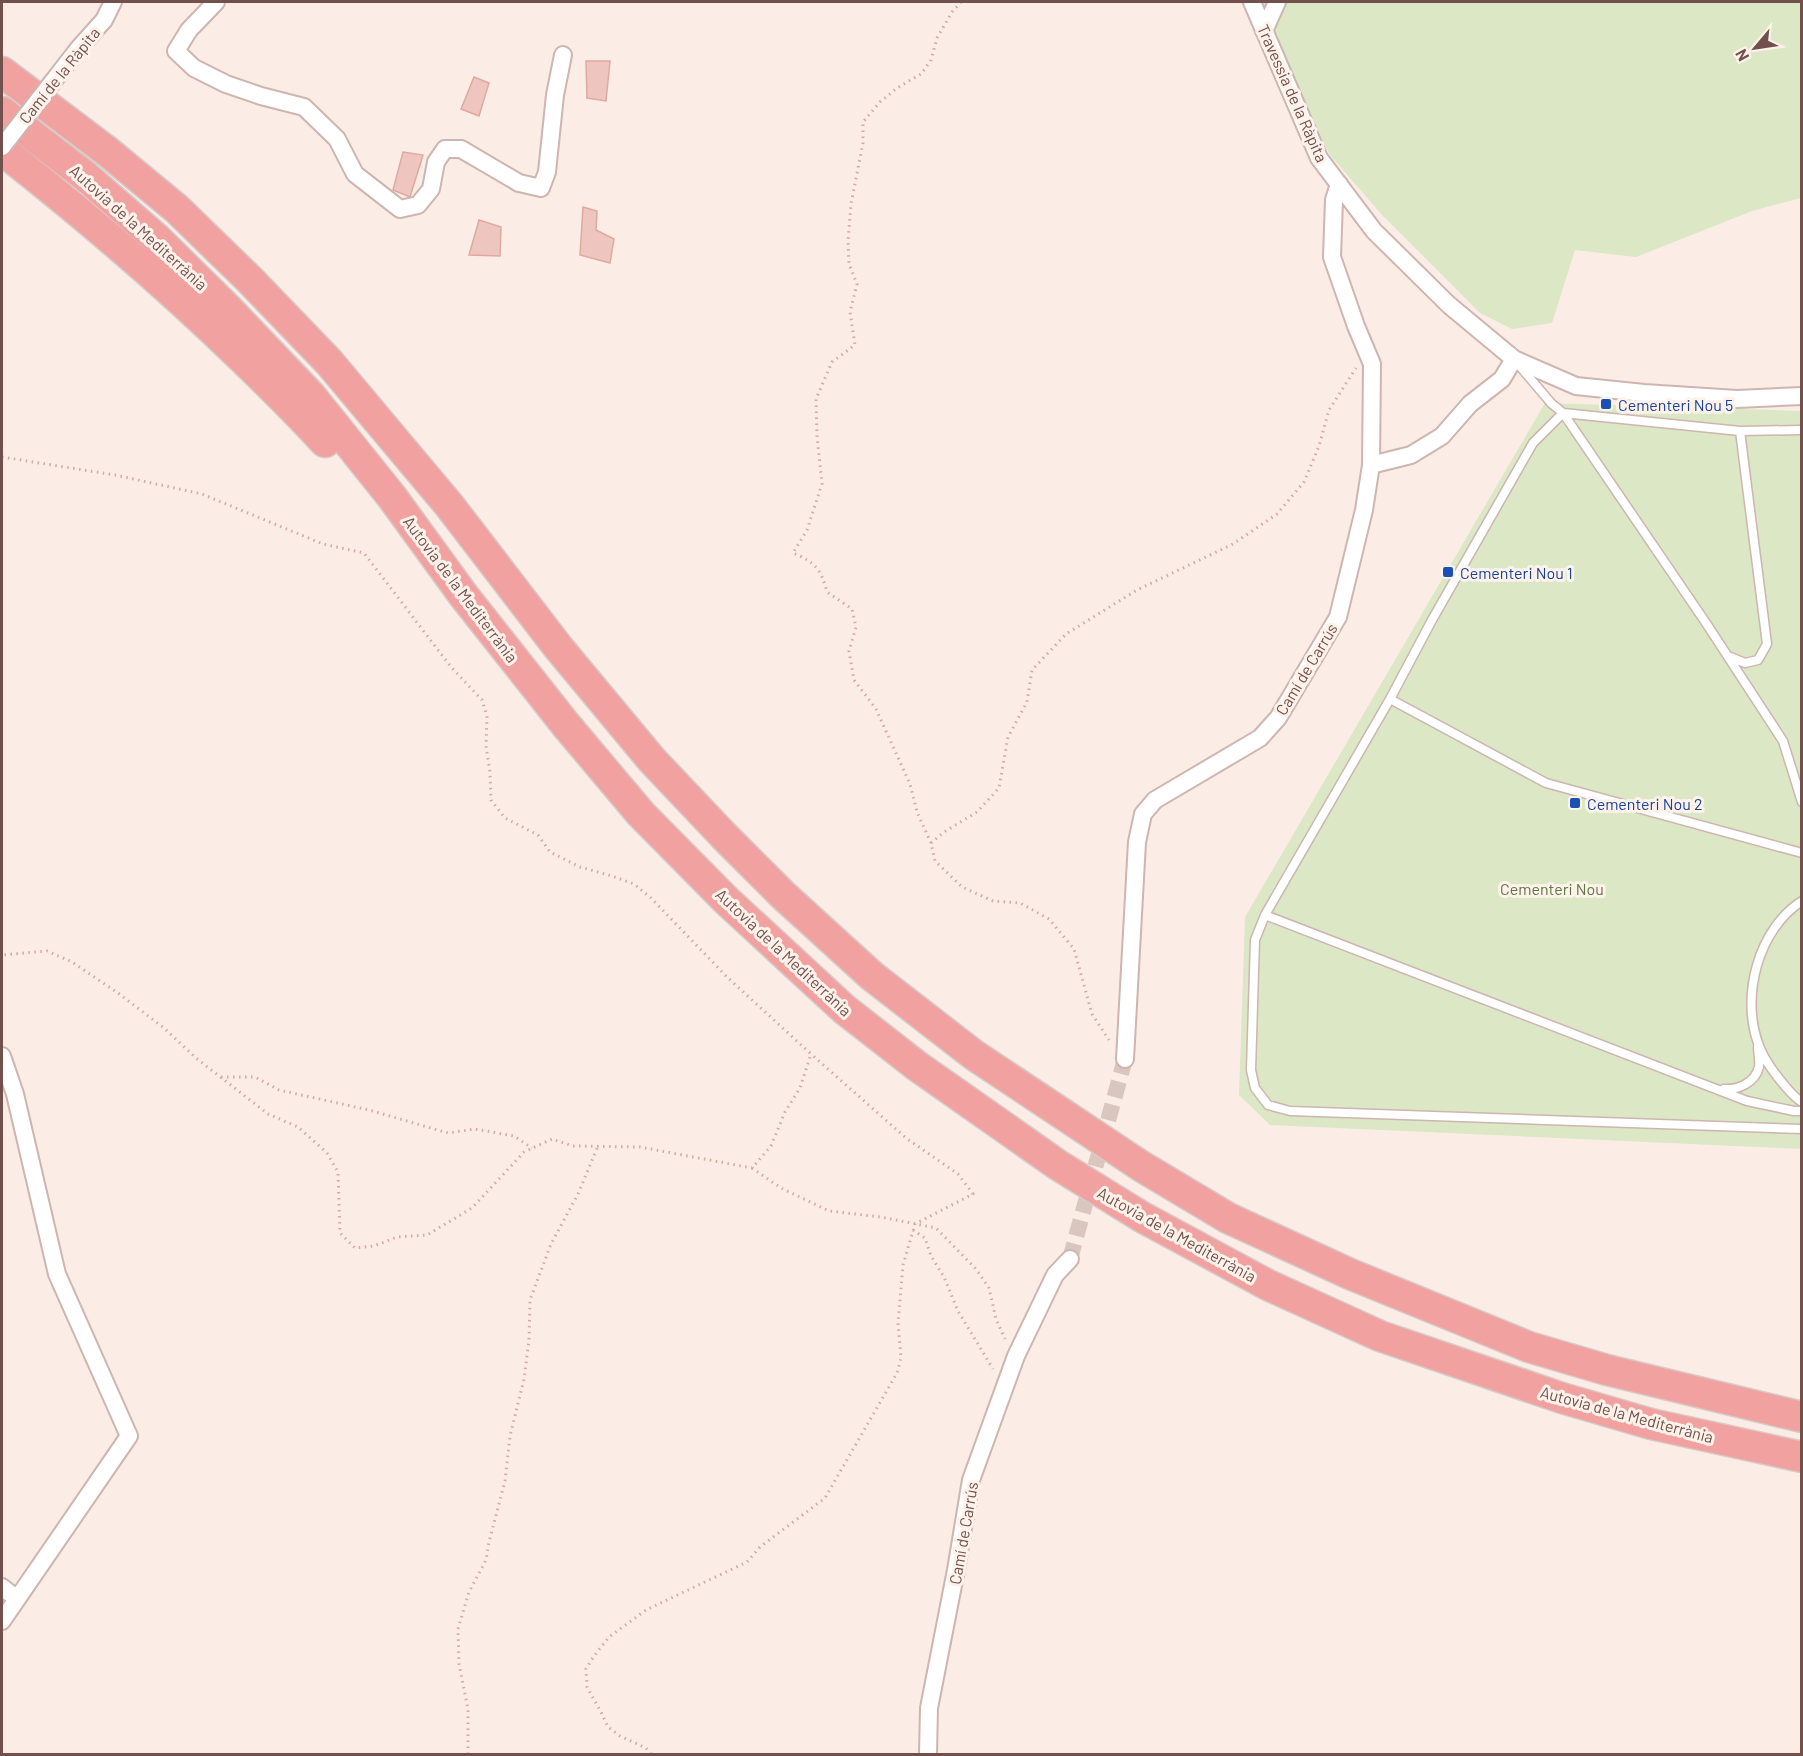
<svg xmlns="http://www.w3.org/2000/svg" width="1803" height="1756" font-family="Barlow,sans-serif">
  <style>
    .green { fill: #dbe7c5 }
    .building { fill: #eec6bf; stroke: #e0a9a0; stroke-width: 1.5 }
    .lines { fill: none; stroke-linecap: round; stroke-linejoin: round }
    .minor-tunnel { stroke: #d9c6bf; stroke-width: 16; stroke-dasharray: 16 8; stroke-linecap: butt }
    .service-casing { stroke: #ceb5af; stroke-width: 11 }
    .minor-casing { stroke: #ceb5af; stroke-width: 20 }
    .motorway-casing { stroke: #d5cbc9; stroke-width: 33 }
    .path { stroke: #d3a9a2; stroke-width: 3; stroke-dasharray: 1.5 4.5; stroke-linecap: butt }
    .service { stroke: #fff; stroke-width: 8 }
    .minor { stroke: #fff; stroke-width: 16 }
    .motorway { stroke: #f1a2a0; stroke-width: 30 }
    .minor-bridge-casing { stroke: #ceb5af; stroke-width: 20; stroke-linecap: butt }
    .minor-bridge { stroke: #fff; stroke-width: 16 }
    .transit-dot { fill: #1a4fb4; stroke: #fef2eb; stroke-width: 2 }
    .labels { text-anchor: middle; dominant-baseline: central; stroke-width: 6; stroke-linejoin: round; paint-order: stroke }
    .street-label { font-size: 16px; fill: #72514c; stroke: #fef2eb }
    .transit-label { font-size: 16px; fill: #164399; stroke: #fef2eb; text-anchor: start }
    .park-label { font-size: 16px; fill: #5f7745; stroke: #fef2eb }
  </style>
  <rect width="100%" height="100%" fill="#fbede5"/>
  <path class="green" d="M1263,2H1801V198L1752,211L1636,257L1575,250L1552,323L1512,329L1480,313L1383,216L1330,155L1315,127Z
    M1545,403L1801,411V1149L1270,1125L1239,1095L1245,917Z"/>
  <path class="building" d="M586,61H610L606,101L587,98Z
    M474,77L489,83L479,116L461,109Z
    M403,152L423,155L410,197L393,190Z
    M583,207L597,211L596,230L614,239L610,263L580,255Z
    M479,220L501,227L500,256L469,255Z"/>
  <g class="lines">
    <path class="minor-tunnel" d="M1070,1259L1125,1059"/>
    <g class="service-casing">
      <path id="service" d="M1518,364L1551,403L1563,413L1706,623L1783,741L1802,802
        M1563,413L1533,443L1432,620L1390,699L1265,915L1255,940L1251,1070L1255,1088L1268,1105L1290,1111L1802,1129
        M1563,413L1740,431L1802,430
        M1728,656L1745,663L1758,660L1767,644L1740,431
        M1390,699L1546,783L1802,853
        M1802,901C1758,929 1741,996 1758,1043C1763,1059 1774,1073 1785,1086C1790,1092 1795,1098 1802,1102
        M1265,915L1747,1101L1794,1111H1802
        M1724,1089C1738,1090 1755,1083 1759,1067C1760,1061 1758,1053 1758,1047"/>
    </g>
    <g class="minor-casing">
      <path id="minor" d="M216,2L189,30L176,51L194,68L226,84L261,96L304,107L337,139L355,174L400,209L418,205L431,189L436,162L445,149H461L519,183L541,188L547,172L555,95L563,55
        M1252,2L1319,158L1374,231L1449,305L1514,359L1576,386L1644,393L1737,399L1802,396
        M1264,31L1277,2
        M79,48L104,20L113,2
        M1371,465L1411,455L1442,436L1470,404L1502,379L1514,359
        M2,1056L15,1094L57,1274L129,1436L2,1621
        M1125,1059L1137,842L1143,814L1155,800L1260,738L1278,718L1338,617L1364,510L1371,465L1372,364L1356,326L1332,257L1334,200L1339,184
        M2,1587L17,1599
        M928,1754L929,1708L956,1570L971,1480L1016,1356L1055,1275L1070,1259"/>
    </g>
    <g class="motorway-casing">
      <path id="motorway" d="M2,72L108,152L177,209L250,280L329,362L386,430L449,505L558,647L652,760L724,836L783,895L872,976L974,1055L1141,1166L1228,1218L1350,1274L1529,1347L1607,1370L1802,1417
        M2,112L85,176L157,239L228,309L311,396L392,497L464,596L566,725L641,814L726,900L844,1009L917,1066L1058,1165L1142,1217L1268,1285L1380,1336L1562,1398L1651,1424L1802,1457
        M2,150C86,216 167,285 244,360C272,387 299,414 325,442"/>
    </g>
    <path class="path" d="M961,2L952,12L937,38L931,60L921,74L897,88L880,102L863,122V143L851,204L848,241L849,264L857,284L850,312L855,345L832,362L816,399L817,436L822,484L807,530L793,553C815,562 821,569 827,592L852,609L856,627L849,651L854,680L876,709L910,784L917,812L931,843L935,861L962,887L993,901L1020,903L1049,919L1074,949L1092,1014L1109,1040
      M2,457L115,475L202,494L323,544L364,553L451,667L482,700L487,716L486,746L490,772L491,800L505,818L538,835L550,852L580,867L612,876L634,884L651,898L727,977L811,1054L800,1088L785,1112L771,1146L752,1168L640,1147L573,1146L552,1139L524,1152L472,1208L427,1235L397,1237L374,1246L355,1248L340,1233L338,1172L327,1153L298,1127L268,1114L196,1058L164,1028L118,993L72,962L47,951L2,955
      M931,843L944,832L977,812L999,788L1008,737L1027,702L1032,670L1066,634L1137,590L1233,544L1277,514L1304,482L1319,446L1329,410L1356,368
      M221,1077H255L279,1090L369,1110L448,1133L475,1129L514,1136L532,1148
      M752,1168L781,1188L829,1211L881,1217L936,1228L976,1269L989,1288L996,1319L1005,1339
      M913,1230L925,1238L931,1256L944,1277L958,1311L993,1369
      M468,1754V1709L459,1664L458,1629L469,1592L486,1560L489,1542L505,1481L510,1436L524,1379L529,1340L530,1300L551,1244L578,1194L598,1146
      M651,1754L646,1748L620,1736L608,1727L601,1712L587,1687L586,1669L594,1656L609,1637L646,1610L747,1562L760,1547L825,1498L897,1373L901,1358L898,1323L903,1265L915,1224L973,1194L958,1174L906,1138L811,1054"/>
    <use href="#service" class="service"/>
    <use href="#minor" class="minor"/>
    <use href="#motorway" class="motorway"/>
    <g class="minor-bridge-casing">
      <path id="minor-bridge" d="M2,147L79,48"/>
    </g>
    <use href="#minor-bridge" class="minor-bridge"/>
  </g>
  <g class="transit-dot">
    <rect x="1600" y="398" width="12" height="12" rx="3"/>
    <rect x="1442" y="566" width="12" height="12" rx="3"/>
    <rect x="1569" y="797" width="12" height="12" rx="3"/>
  </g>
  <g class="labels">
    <g class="street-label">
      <text transform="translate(59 75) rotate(-51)">Camí de la Ràpita</text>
      <text transform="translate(1293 93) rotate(66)">Travessia de la Ràpita</text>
      <text transform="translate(139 227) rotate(42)">Autovia de la Mediterrània</text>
      <text transform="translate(461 589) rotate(53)">Autovia de la Mediterrània</text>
      <text transform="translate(1306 669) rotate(-59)">Camí de Carrús</text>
      <text transform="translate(784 952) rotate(43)">Autovia de la Mediterrània</text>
      <text transform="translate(1177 1234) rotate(29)">Autovia de la Mediterrània</text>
      <text transform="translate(1627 1414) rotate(15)">Autovia de la Mediterrània</text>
      <text transform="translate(963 1533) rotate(-80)">Camí de Carrús</text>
    </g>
    <g class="transit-label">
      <text x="1618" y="404">Cementeri Nou 5</text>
      <text x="1460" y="572">Cementeri Nou 1</text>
      <text x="1587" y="803">Cementeri Nou 2</text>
    </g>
    <g class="park-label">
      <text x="1552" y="888">Cementeri Nou</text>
    </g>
  </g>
  <rect width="1803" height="1756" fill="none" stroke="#72514c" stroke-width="6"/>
  <g transform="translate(1755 48) rotate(241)" stroke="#fef2eb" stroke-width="4.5" paint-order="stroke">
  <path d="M0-4.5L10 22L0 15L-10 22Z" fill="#72514c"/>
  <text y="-9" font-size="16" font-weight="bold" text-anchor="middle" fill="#72514c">N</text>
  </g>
</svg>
